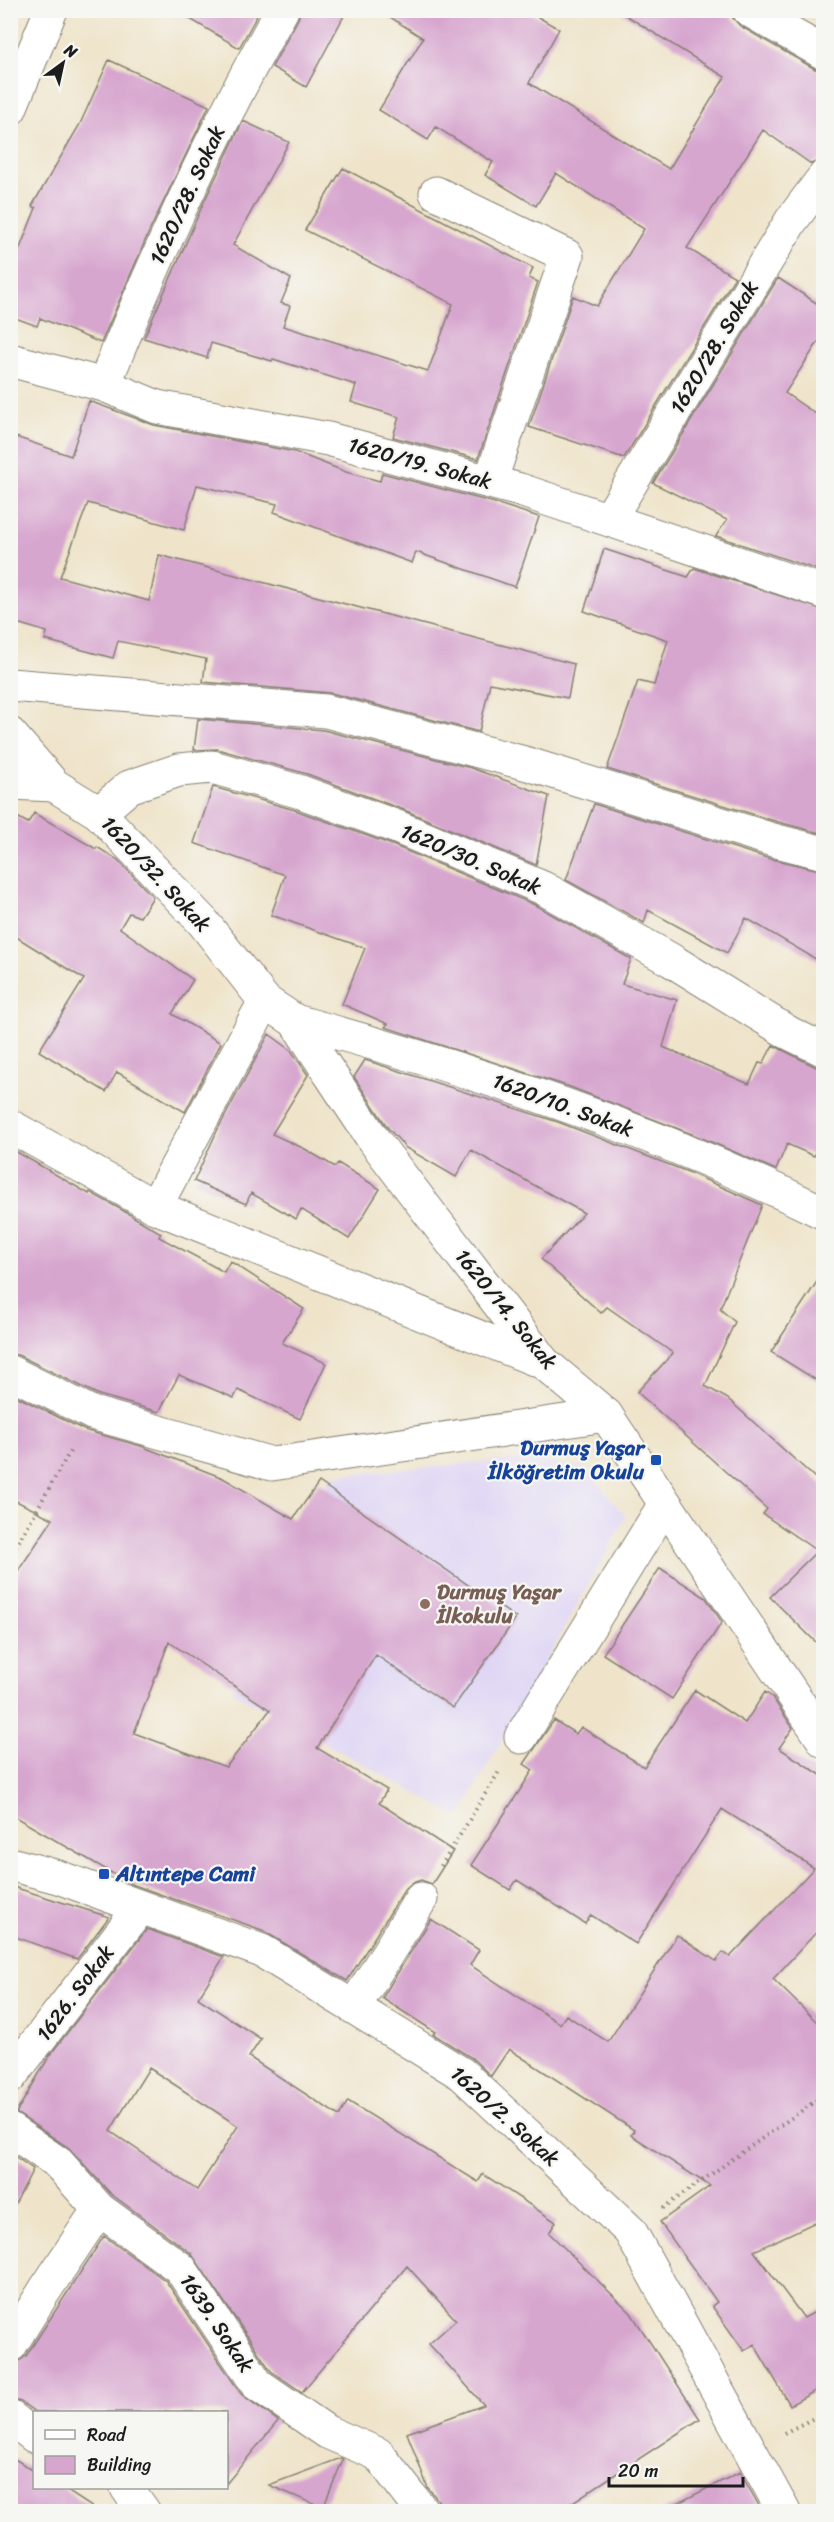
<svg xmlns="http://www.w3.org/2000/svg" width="834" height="2522" font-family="Sriracha,sans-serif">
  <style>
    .built { fill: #dfd5f5 }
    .building { fill: #d7a6cf; fill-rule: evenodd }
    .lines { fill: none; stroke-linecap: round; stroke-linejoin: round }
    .minor-casing { stroke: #868073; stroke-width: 35 }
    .major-casing { stroke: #868073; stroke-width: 35 }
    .path { stroke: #868073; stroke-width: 4; stroke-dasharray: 1.5 4.5; stroke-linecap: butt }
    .minor { stroke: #fff; stroke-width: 33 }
    .major { stroke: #fff; stroke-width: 33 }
    .transit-dot { fill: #1a4fb4; stroke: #f6f6f2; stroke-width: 2 }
    .education-dot { fill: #8d6e63; stroke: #f6f6f2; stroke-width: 2 }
    .labels { text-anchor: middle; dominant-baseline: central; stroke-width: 4.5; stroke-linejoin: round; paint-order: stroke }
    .street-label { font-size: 21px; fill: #1c1c1c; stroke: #f6f6f2 }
    .transit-label { font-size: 21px; font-weight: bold; fill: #164399; stroke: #f6f6f2; text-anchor: end }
    .education-label { font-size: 21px; font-weight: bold; fill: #785e54; stroke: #f6f6f2; text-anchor: start }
  </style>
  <rect width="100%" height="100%" fill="#f6f6f2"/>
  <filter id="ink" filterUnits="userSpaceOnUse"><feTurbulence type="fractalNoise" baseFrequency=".0167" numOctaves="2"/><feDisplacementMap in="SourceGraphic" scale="12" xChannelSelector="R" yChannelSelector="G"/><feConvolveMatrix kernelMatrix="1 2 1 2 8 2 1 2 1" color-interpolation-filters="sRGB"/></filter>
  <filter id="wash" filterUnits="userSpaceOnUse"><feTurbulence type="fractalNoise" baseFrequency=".008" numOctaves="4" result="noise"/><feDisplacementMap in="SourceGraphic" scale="24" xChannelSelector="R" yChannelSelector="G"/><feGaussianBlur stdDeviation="1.35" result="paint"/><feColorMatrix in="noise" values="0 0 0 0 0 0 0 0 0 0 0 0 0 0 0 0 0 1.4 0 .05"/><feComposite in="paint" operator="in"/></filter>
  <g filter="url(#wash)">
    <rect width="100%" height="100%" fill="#efe4ca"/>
    <path class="built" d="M524,1458L585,1468L626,1517L459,1817L231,1691L331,1476Z"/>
    <g id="blocks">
      <path class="building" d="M175,10H260L239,48Z
        M301,10H347L306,87L272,67L298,19Z
        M379,10H526L559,29L529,83L669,169L725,77L617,10H722L732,17L740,26L815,69L824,72V159L811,164L763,130L687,248L735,277L624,458L529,427L573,296L597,306L644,229L556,173L536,206L485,175L493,162L436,127L428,140L379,110L423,38Z
        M109,60L209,106L148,234L101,343L40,318L37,326L10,316V273L36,208L32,206L80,124Z
        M243,121L289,142L233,245L291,279L281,303L290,306L283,326L428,371L453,304L305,230L343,168L533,268L529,278L538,282L478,459L393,437L399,417L351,402L356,385L273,359L272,361L211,343L207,358L144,338L204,202Z
        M778,278L824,308V333L785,393L823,419L824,572L716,536L727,520L653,483Z
        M89,401L154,425L295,452L346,472L380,481L382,473L495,503L539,517L515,587L416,552L412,563L274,512L277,504L197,485L184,530L88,503L60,577L149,601L159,555L574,664L568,698L490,683L479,732L331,693L203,682L206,659L118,641L113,658L45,640L47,632L10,621V435L71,456Z
        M604,549L688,577L694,568L824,610V834L778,822L607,769L638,681L654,685L668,640L584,611Z
        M198,719L323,730L471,768L549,796L536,865L404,810L307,774L217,749L194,750Z
        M213,787L295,810L390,844L535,905L631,959L622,984L677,1000L663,1047L749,1084L759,1063L763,1064L773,1045L816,1067L824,1068V1137L814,1156L787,1144L776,1170L702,1138L570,1087L385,1027L388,1024L342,1004L365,948L271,915L285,875L194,843Z
        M594,804L767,858L824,871V964L746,918L727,953L648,910L644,923L566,880Z
        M10,813L28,823L34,813L96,849L97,847L118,860L153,897L140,917L129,913L120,928L193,980L172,1014L221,1043L185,1112L117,1072L106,1092L39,1051L84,979L10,933Z
        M269,1034L291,1050L308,1075L272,1134L305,1149L335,1167L338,1163L380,1189L349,1239L301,1209L296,1219L251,1193L246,1204L194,1181L217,1131Z
        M365,1060L558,1122L688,1172L762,1205L720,1309L735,1322L705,1386L728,1399L824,1486V1650L770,1597L817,1551L763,1514L767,1509L637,1392L673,1353L607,1307L601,1313L541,1259L584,1213L471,1150L456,1177L406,1148L388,1128L354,1077Z
        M10,1148L89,1194L90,1192L122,1210L161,1233L159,1237L224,1272L230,1261L304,1309L282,1343L326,1363L300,1419L238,1390L234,1398L179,1375L159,1412L99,1395L18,1355L10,1354Z
        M824,1271V1385L771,1352Z
        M10,1393L84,1430L141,1446L223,1478L293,1519L319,1482L516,1618L453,1708L376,1655L317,1748L387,1790L379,1803L453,1851L432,1884L421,1880L412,1883L405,1889L347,1981L262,1930L131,1884L10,1814V1594L20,1568L53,1519L10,1498ZM169,1642L270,1710L226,1767L134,1733Z
        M660,1568L706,1598L722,1622L672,1699L603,1654Z
        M695,1690L745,1723L765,1692L772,1697L793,1728L779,1748L824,1777V1924L773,1979L824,2029V2218L754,2251L804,2318L824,2307V2386L790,2405L754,2344L744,2351L712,2306L717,2302L660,2222L710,2186L631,2135L634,2130L509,2049L491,2076L472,2058L433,2034L435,2032L382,1998L431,1919L479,1950L470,1965L560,2024L566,2015L608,2042L677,1935L716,1961L723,1952L730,1957L814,1868L722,1809L636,1944L591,1915L585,1924L517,1880L510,1890L471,1865L533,1770L524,1764L554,1720L576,1734L581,1727L644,1767Z
        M10,1886L109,1917L77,1959L10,1935Z
        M147,1929L224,1957L198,1998L261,2039L249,2057L339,2116L348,2101L478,2182L483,2174L556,2222L549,2233L631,2313L700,2419L559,2511H441L438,2500L428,2488L407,2433L484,2405L429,2344L456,2320L407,2266L302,2392L271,2371L191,2253L111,2194L69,2148L16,2113L50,2055ZM149,2068L238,2126L197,2190L110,2131Z
        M10,2153L33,2169L10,2214Z
        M104,2236L166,2281L241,2394L278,2421L226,2484V2412H35L21,2402L10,2399V2374L17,2363L26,2356Z
        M10,2456L34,2471V2487H61L98,2511H10Z
        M341,2458L343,2459L323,2508L269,2485Z
        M740,2472L762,2511H662Z"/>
    </g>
  </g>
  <g filter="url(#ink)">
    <use href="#blocks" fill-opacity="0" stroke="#868073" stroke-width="1.5"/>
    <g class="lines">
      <g class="minor-casing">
        <path id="minor" d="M749,10L824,53
          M436,193L567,256L490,482
          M10,360L104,385L157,407L328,439L520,490L824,592
          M104,385C156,256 213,131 282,10
          M609,519L791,221L824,177
          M10,685L326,711L528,764L773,840L824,853
          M10,783L54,785
          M99,813L129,787L179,770L212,767L301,792L397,827L543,888L671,960L789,1033L824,1050
          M295,1021C476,1071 655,1130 824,1213
          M10,1126L155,1207L544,1363
          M155,1207L265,1001
          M10,1372L92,1413L272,1464L606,1415
          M521,1737L665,1504
          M354,2007L421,1899
          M10,2077L140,1908
          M10,2130L58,2163L99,2209L180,2268L257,2384L327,2432L378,2454L423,2512
          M10,2346L45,2290L99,2209
          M10,2417L34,2436
          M127,2488L144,2512"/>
      </g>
      <g class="major-casing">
        <path id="major" d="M10,109L51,10
          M10,734L54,785L99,813L203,922L265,1001L295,1021L373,1139L544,1363L606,1415L824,1741
          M10,1864L58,1877L262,1951L462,2074L630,2231L784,2512"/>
      </g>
      <path class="path" d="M10,1557L72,1448
        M441,1866L500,1770
        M663,2208L824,2095
        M784,2433L824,2413"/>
      <use href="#minor" class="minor"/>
      <use href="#major" class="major"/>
    </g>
  </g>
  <g class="transit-dot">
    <rect x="650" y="1454" width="12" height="12" rx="3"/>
    <rect x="98" y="1868" width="12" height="12" rx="3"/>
  </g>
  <circle class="education-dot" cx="425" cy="1604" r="6"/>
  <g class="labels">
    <g class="street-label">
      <text transform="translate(187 195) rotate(-65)">1620/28. Sokak</text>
      <text transform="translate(714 347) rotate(-59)">1620/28. Sokak</text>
      <text transform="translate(420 463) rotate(15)">1620/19. Sokak</text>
      <text transform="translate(471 859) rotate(23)">1620/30. Sokak</text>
      <text transform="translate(156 874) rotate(47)">1620/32. Sokak</text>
      <text transform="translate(563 1105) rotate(20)">1620/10. Sokak</text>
      <text transform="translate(506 1309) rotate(51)">1620/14. Sokak</text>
      <text transform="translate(75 1993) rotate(-53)">1626. Sokak</text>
      <text transform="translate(505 2116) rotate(42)">1620/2. Sokak</text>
      <text transform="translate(217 2323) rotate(56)">1639. Sokak</text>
    </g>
    <g class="transit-label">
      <text x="644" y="1448">Durmuş Yaşar<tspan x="644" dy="24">İlköğretim Okulu</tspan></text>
      <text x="116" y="1874" text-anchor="start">Altıntepe Cami</text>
    </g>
    <g class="education-label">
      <text x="437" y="1592">Durmuş Yaşar<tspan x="437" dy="24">İlkokulu</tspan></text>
    </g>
  </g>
  <rect width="834" height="2522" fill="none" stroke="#f6f6f2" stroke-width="36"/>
  <rect x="33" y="2411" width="195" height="78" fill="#f6f6f2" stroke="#9f9f9c" stroke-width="1.5"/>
  <rect x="45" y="2430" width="30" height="9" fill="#ffffff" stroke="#9f9f9c" stroke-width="1.5"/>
  <text x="87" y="2441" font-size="18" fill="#1c1c1c">Road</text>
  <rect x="45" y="2456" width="30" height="18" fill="#d7a6cf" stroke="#9f9f9c" stroke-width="1.5"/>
  <text x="87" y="2471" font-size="18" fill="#1c1c1c">Building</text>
  <g transform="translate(63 63) rotate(33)" stroke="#f6f6f2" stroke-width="4.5" paint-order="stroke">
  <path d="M0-4.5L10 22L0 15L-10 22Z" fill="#1c1c1c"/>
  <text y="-9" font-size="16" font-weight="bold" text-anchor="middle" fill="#1c1c1c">N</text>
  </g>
  <path d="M609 2477v9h134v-9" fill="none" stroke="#1c1c1c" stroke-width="3"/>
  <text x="618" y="2477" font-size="18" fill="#1c1c1c" stroke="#f6f6f2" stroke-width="4.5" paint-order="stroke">20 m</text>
</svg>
